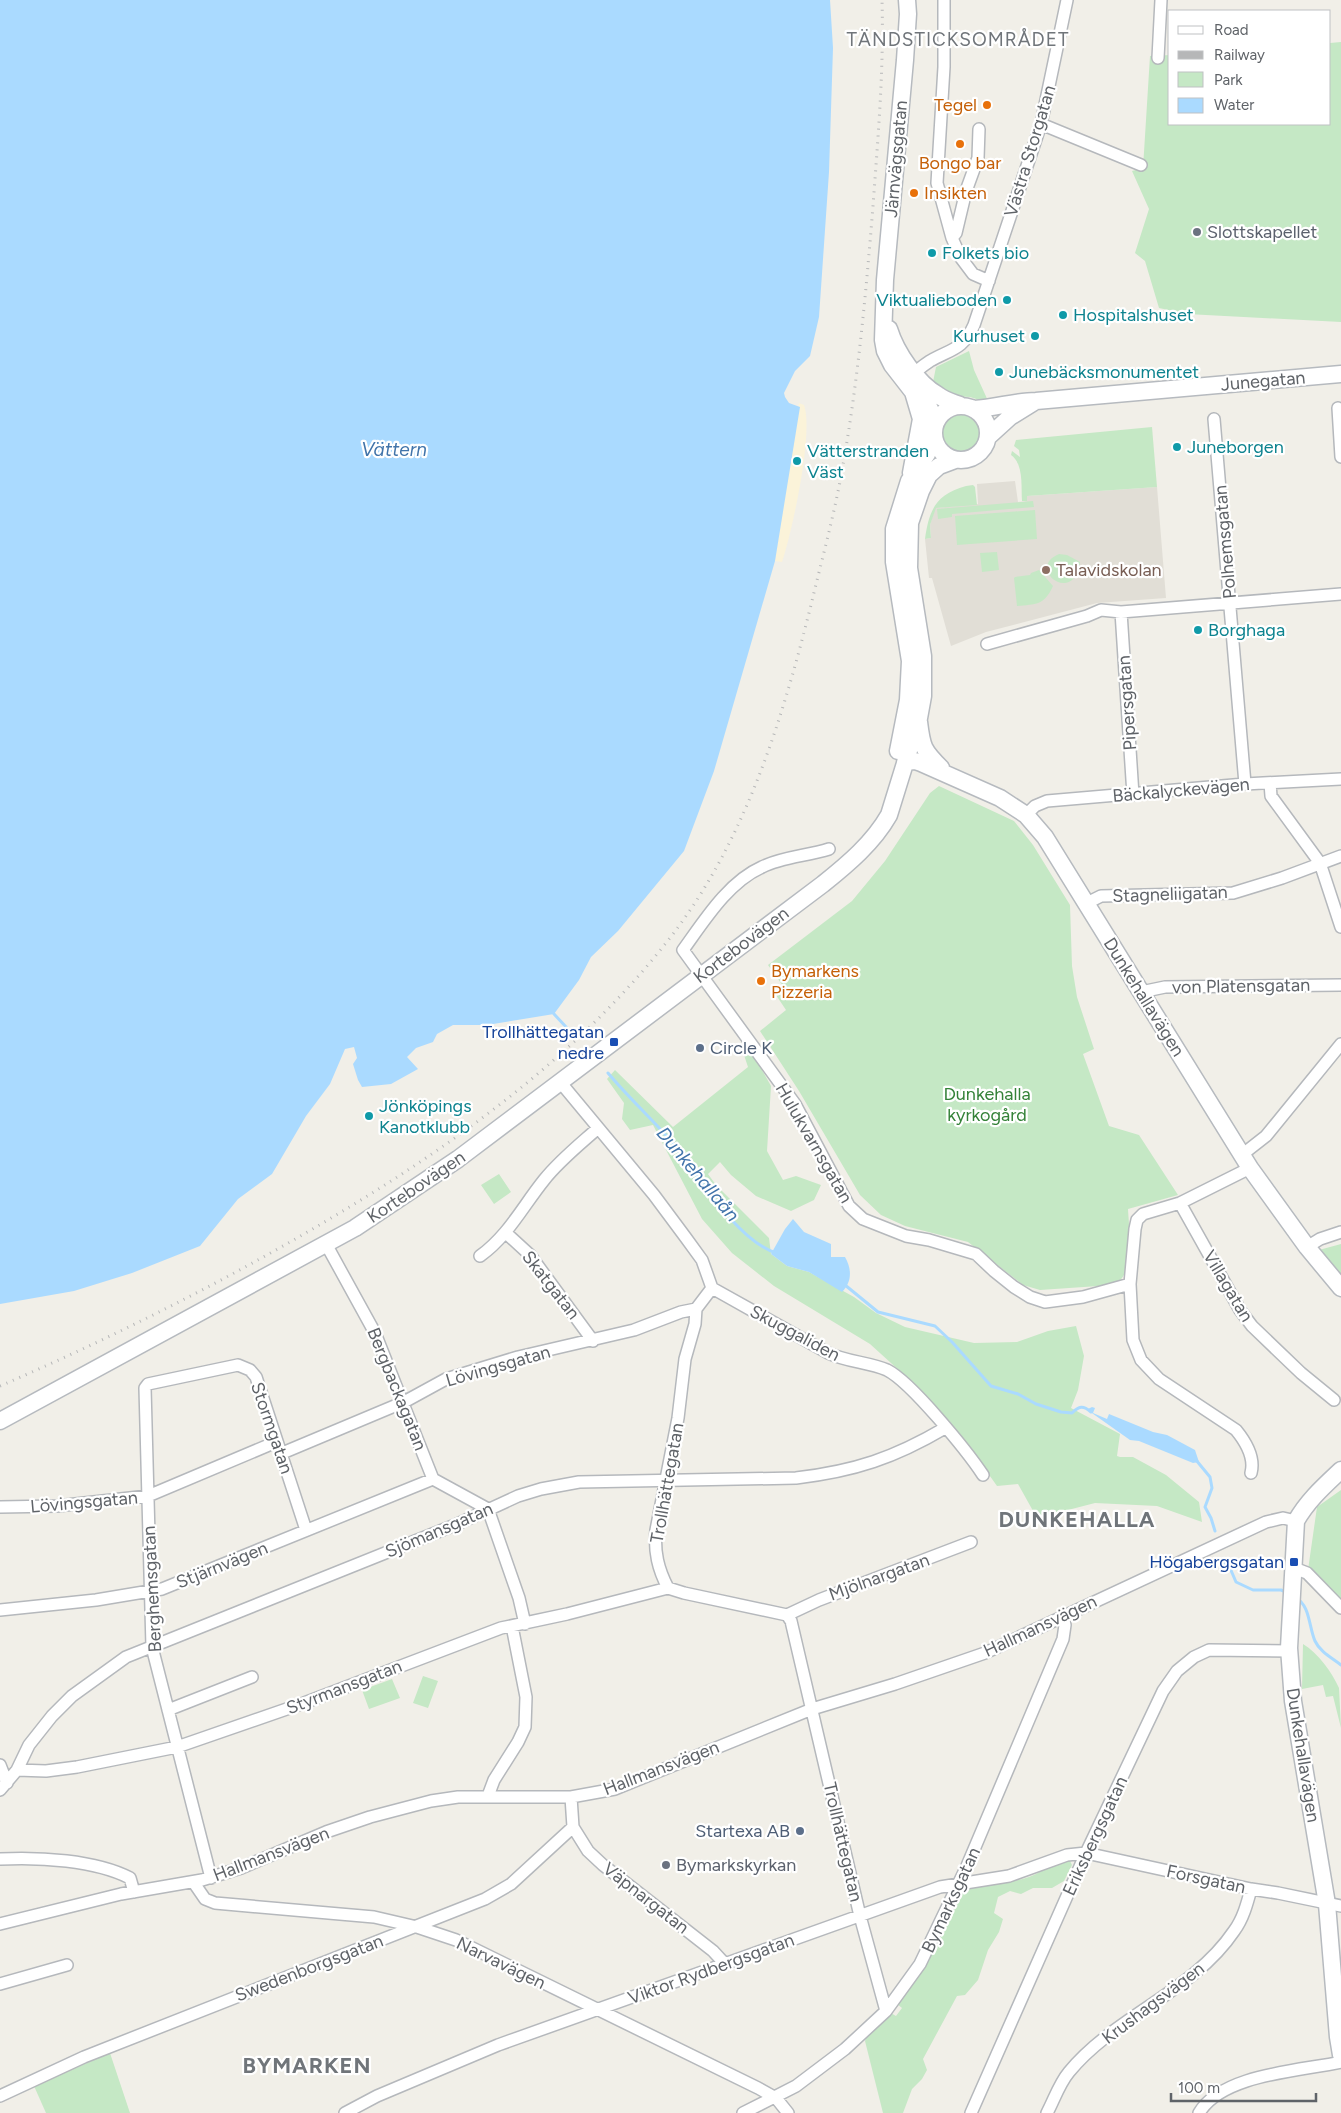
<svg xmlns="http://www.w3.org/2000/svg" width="1341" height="2113" font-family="Figtree,sans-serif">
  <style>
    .education { fill: #e1ded6 }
    .green { fill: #c5e8c5 }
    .sand { fill: #fbf3d9 }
    .water { fill: #aadaff }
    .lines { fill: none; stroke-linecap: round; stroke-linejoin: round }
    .stream { stroke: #aadaff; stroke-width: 3 }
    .street-casing { stroke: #b5b8bc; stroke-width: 14 }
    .secondary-casing { stroke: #b6babf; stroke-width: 19 }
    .street { stroke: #fff; stroke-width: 11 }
    .secondary { stroke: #fff; stroke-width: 16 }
    .rail { stroke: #b6b7b8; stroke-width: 3; stroke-dasharray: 1 6; stroke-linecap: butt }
    .food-dot { fill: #e8710a; stroke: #fff; stroke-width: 2 }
    .worship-dot { fill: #6b7280; stroke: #fff; stroke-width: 2 }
    .culture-dot { fill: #0f9aa8; stroke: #fff; stroke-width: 2 }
    .education-dot { fill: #8d6e63; stroke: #fff; stroke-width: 2 }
    .transit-dot { fill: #1a4fb4; stroke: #fff; stroke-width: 2 }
    .service-dot { fill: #5c6f8a; stroke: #fff; stroke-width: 2 }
    .labels { text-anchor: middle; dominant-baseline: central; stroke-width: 4.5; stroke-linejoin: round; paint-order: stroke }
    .food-label { font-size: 18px; fill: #c56008; stroke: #fff; text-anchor: start }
    .street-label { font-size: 18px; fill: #5f6368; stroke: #fff }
    .worship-label { font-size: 18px; fill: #5b616d; stroke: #fff; text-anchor: start }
    .culture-label { font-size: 18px; fill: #0d838f; stroke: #fff; text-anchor: start }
    .education-label { font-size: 18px; fill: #785e54; stroke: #fff; text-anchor: start }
    .transit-label { font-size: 18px; fill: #164399; stroke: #fff; text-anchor: end }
    .service-label { font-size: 18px; fill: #4e5e75; stroke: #fff; text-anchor: start }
    .park-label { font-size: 18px; fill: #348238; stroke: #fff }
    .neighbourhood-label { font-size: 19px; letter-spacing: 1px; fill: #70757a; stroke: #fff }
    .water-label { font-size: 19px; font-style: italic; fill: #4174aa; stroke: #fff }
    .district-label { font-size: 22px; font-weight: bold; letter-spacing: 1px; fill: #70757a; stroke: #fff }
  </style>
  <rect width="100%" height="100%" fill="#f1efe8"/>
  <path class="education" d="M1015,481L1018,502L1027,501V496L1157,487L1166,598L1097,603L986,632L951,646L932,578H929L925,539L931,538L930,525L935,508L978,504L977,484Z"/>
  <path class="green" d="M1341,42V322L1187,314L1159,308L1145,261L1135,253L1149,209L1132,171L1143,168L1150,56L1170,55V124H1330V43Z
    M969,351L974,370L989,403L970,397L950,396L933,382L936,367Z
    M939 433a22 22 0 1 1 44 0a22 22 0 1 1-44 0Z
    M1152,427L1157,487L1027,496V501H1022C1021,487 1024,464 1011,455L1012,451L1020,457L1019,450L1014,446L1016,440Z
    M966,486L973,485L975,487L977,505L936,508L930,525L931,538L925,539C929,510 936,494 966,486Z
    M1033,501L1034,507L952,514V517L938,519L937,509Z
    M1035,510L1037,539L957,545L955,516Z
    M997,552L999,570L982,572L980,553Z
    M1059,554L1067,555L1080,562C1074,607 1025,568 1059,554Z
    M1039,570L1053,586C1044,606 1036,604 1017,606L1014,578L1015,577L1030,575L1031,573Z
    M939,786L1014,821L1033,845L1070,905L1072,966L1077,997L1094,1049L1083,1054L1109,1126L1139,1135L1178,1195L1128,1209C1129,1230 1136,1276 1113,1285L1040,1290L1023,1285L968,1242L905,1226L881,1215L860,1195L799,1091L760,1031L786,1010L776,995L783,986L768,965L852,901L885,861L930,793Z
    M744,1047H749L771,1086L767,1151L783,1180L796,1176L821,1185L814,1200L791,1211L756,1196L731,1175L720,1162L708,1174L716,1185L769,1238L771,1254L787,1266L809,1272L854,1297L876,1313L905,1327L974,1343L1017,1342L1048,1331L1076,1326L1084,1356L1078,1390L1071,1408L1120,1434L1117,1456L1120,1457H1133L1166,1475L1199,1502L1202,1522L1157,1506L1095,1503L1037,1518L1018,1484L997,1486L975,1455L913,1383L870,1344L774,1286L732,1253L702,1219L653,1125L630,1130L622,1119L624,1103L607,1079L615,1070L673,1127L748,1067L742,1049Z
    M499,1174L511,1192L494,1204L481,1185Z
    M1341,1244V1276L1319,1250Z
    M1341,1490V1599L1308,1570L1317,1507Z
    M1303,1644C1318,1653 1332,1672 1339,1688L1341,1728L1333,1696L1326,1697L1323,1685L1302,1689Z
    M423,1676L438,1681L428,1708L413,1703Z
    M392,1679L400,1698L369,1709L362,1690Z
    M1063,1859L1070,1861L1072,1865L1064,1881L1052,1888H1033L1021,1894L1010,1891L998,1897L994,1913L1003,1919L999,1932L988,1950L978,1980L965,1995L957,1996L923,2059L927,2070L922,2079L912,2089L903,2113H883L865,2041L867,2036L889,2012L896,2016L902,2008L897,2004L956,1898C975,1879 1005,1886 1029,1877C1043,1872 1049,1863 1063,1859Z
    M110,2053L130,2113H46L34,2086Z"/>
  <path class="sand" d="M799,403L804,405C814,432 792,532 782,562L775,561Z"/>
  <path class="water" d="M0,0H830L833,48L829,172L819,317L810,356L795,371L784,393L785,397L789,403L800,407L775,561L714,771L684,851L618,931L591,957L579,980L554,1014L487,1025H453L437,1034L433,1042L416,1048L407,1057L418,1069L391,1084L362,1087L358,1080L353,1064L357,1058L354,1047L345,1049L330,1084L306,1116L272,1174L238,1199L200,1246L132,1273L74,1291L0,1304Z
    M793,1219L804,1232L831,1244V1257H845C852,1269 852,1282 842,1292L809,1272L787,1266L771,1254L785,1229Z
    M1092,1407L1095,1408L1093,1413L1107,1419L1109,1414L1153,1432L1167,1435L1195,1450L1199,1462L1193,1463L1139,1441L1130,1440L1089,1411L1088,1409Z"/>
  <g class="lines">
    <path class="stream" d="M554,1014L567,1028
      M608,1073C627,1096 650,1117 670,1140C696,1172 736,1240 776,1253
      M845,1285L878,1312L935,1326L952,1342L991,1386L1018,1394L1036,1404L1061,1412L1072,1413C1079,1406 1083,1405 1091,1412
      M1196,1460L1210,1477L1212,1488L1205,1507L1211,1518L1215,1531
      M1219,1559L1230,1568L1236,1582L1253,1590H1281L1286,1592
      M1296,1598C1310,1605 1309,1628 1315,1641C1320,1652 1332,1658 1341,1665"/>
    <g class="street-casing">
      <path id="street" d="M944,0V67L937,183L952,238L961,258L973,274L989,281
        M1158,58L1161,0
        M1041,124L1141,165
        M952,238L956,233L966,191L978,158L979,129
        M908,378C916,372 922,366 930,361C951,349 963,350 974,325L1041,124L1067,0
        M1338,408L1341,457
        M1214,419L1245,784
        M1121,612L1133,795
        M987,644L1087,616L1101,610L1121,612L1341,594
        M1270,783L1271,796L1320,863L1341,927
        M1026,815L1035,806L1047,801L1245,784L1341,779
        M829,849C807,856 782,857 762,867C728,882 704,921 683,950L795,1104L849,1206L863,1219L906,1236L929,1240L976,1254L994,1271L1014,1287L1030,1297L1045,1302L1083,1297L1130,1284
        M1085,904L1101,896L1233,893L1282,878L1341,856
        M1141,992L1165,987L1341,985
        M561,1083L654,1195L686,1238L702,1260L712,1288L696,1309L695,1324L685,1359L678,1418L656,1530C654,1552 658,1569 668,1588L684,1593L787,1615L791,1621L860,1916L886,2011
        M1243,1154L1266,1136L1341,1044
        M1250,1168L1180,1203L1143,1214L1137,1220L1135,1229L1130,1284L1133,1340L1141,1360L1159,1379L1236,1430C1245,1441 1255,1458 1251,1473
        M1180,1203L1240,1310L1252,1326L1301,1373L1334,1400
        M506,1233L530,1255L593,1341
        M326,1244L375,1333L433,1479L488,1509L519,1598L525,1624
        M1307,1247L1320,1239L1341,1232
        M480,1256C508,1236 523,1206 544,1180C559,1161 579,1145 597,1129
        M712,1288L828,1353C847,1362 868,1362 887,1370C911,1382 967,1451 983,1475
        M280,1454L404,1402L446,1379L518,1357L634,1330L681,1312L696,1309
        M0,1507L57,1506L148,1496L276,1442
        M1294,1568L1307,1573L1341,1608
        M0,1610L96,1600L162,1589L433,1479
        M787,1615L819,1600L971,1542
        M168,1710L252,1677
        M0,1765L7,1783
        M17,1770L46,1771L77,1767L177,1747L304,1703L501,1628L567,1614L668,1588
        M0,1790L17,1770L29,1745L52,1716L72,1696L126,1657L455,1525L518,1496L541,1489L579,1482L796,1478C855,1471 894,1458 945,1428
        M488,1796L494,1780L518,1742L525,1727L526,1697L512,1626
        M573,1827L588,1851L603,1865L713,1951L725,1964
        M0,1859C39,1857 95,1860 130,1878L134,1892
        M211,1878L152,1647L145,1388L148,1384L238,1365L250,1370L256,1377L306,1530
        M194,1883L205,1899L215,1903L374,1917L417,1927L456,1940L758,2088L776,2098L788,2113
        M0,1924L121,1894L202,1880L241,1868L326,1832L370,1817L431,1801L458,1797H571L615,1789L812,1709L895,1684L985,1653L1266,1522L1283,1518L1296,1521
        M0,1984L67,1965
        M0,2096L84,2057L485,1899L511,1884L573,1827L571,1797
        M345,2113L377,2096L498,2045L940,1887L1009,1876L1067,1855L1086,1853L1251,1889L1278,1893L1341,1906
        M743,2113L796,2086L845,2049L886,2011L920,1964L967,1866L1063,1639L1065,1625L1063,1617
        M971,2113L1086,1853L1163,1691L1177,1671L1194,1657L1209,1650L1290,1651
        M1047,2113C1054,2100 1059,2084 1069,2072C1115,2016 1193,1992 1234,1931C1243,1919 1247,1904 1251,1889
        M1199,2113C1222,2074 1300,2071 1341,2062"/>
    </g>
    <g class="secondary-casing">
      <path id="secondary" d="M907,0L908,14L905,60L885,280L883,340L885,351L892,365L913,392L925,399L936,421
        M889,329C896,352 917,383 938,395C944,400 952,402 960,405
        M934 433a27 27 0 1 1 54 0a27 27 0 1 1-54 0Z
        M974,409C996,408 1015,401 1036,401L1341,374
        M988,437L1010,417L1036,401
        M911,473L921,419L913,392
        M919,722C922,747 923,750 941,768
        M898,751L908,700L910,661L894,562V529L909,481L927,454L934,434
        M905,762L915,761L921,763L1000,798L1026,815L1045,837L1250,1168L1307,1247L1341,1288
        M0,1421L355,1228L458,1159L823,884C848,864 873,843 889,815L919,718L923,696V656L909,568L910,523L921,491L929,475L939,466L955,460
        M1341,1470C1324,1486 1308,1500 1296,1521L1289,1648L1293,1701L1327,1904L1338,2037L1341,2055"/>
    </g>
    <use href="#street" class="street"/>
    <use href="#secondary" class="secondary"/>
    <path class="rail" d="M0,1386C102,1342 201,1293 297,1238C436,1158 574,1063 673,934C746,838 782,721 811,605C822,559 835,512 843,465C858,380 866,293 873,206C878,137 884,69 882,0"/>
  </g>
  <g class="food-dot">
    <circle cx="987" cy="105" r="5"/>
    <circle cx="960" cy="144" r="5"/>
    <circle cx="914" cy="193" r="5"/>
    <circle cx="761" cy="981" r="5"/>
  </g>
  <g class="worship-dot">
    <circle cx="1197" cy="232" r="5"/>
    <circle cx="666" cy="1865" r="5"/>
  </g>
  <g class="culture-dot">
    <circle cx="932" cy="253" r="5"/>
    <circle cx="1007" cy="300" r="5"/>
    <circle cx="1063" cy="315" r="5"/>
    <circle cx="1035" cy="336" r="5"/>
    <circle cx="999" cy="372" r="5"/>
    <circle cx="1177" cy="447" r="5"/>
    <circle cx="797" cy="461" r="5"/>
    <circle cx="1198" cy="630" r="5"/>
    <circle cx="369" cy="1116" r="5"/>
  </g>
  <circle class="education-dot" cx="1046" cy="570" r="5"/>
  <g class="transit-dot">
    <rect x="609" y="1037" width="10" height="10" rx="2.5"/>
    <rect x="1289" y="1557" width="10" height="10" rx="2.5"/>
  </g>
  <g class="service-dot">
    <circle cx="700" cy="1048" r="5"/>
    <circle cx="800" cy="1831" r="5"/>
  </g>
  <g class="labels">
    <g class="food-label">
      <text x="977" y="105" text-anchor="end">Tegel</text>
      <text x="960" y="163" text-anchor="middle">Bongo bar</text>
      <text x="924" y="193">Insikten</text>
      <text x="771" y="971">Bymarkens<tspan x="771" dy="21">Pizzeria</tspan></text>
    </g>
    <g class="street-label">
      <text transform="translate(1030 151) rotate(-73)">Västra Storgatan</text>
      <text transform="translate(896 159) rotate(-85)">Järnvägsgatan</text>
      <text transform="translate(1263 381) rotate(-5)">Junegatan</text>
      <text transform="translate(1225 542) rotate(-95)">Polhemsgatan</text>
      <text transform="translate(1127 703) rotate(-94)">Pipersgatan</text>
      <text transform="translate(1181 790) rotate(-5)">Bäckalyckevägen</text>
      <text transform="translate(1170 894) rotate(-2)">Stagneliigatan</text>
      <text transform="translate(741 945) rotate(-37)">Kortebovägen</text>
      <text transform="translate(1241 986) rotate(-1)">von Platensgatan</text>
      <text transform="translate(1144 997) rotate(58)">Dunkehallavägen</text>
      <text transform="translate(814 1143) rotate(60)">Hulukvarnsgatan</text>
      <text transform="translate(416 1187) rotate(-34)">Kortebovägen</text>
      <text transform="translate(551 1285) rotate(52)">Skatgatan</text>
      <text transform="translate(1228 1286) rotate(59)">Villagatan</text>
      <text transform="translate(795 1333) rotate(28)">Skuggaliden</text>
      <text transform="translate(498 1366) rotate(-16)">Lövingsgatan</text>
      <text transform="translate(397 1389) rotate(68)">Bergbackagatan</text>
      <text transform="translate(272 1428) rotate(71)">Stormgatan</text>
      <text transform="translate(667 1483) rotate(-80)">Trollhättegatan</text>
      <text transform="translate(84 1502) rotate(-5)">Lövingsgatan</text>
      <text transform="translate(439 1530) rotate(-23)">Sjömansgatan</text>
      <text transform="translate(222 1565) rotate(-22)">Stjärnvägen</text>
      <text transform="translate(879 1577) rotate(-20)">Mjölnargatan</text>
      <text transform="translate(152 1589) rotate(-93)">Berghemsgatan</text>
      <text transform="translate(1040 1626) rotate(-25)">Hallmansvägen</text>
      <text transform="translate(344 1687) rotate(-21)">Styrmansgatan</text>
      <text transform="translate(1303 1755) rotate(81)">Dunkehallavägen</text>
      <text transform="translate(661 1768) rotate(-21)">Hallmansvägen</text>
      <text transform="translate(1095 1836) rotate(-65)">Eriksbergsgatan</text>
      <text transform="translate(843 1842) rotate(77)">Trollhättegatan</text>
      <text transform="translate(271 1854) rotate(-21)">Hallmansvägen</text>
      <text transform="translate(1206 1879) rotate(12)">Forsgatan</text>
      <text transform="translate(646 1898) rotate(38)">Väpnargatan</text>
      <text transform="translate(951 1900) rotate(-65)">Bymarksgatan</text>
      <text transform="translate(501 1963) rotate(26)">Narvavägen</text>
      <text transform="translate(309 1968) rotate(-21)">Swedenborgsgatan</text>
      <text transform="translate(711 1969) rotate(-20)">Viktor Rydbergsgatan</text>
      <text transform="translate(1153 2003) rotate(-37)">Krushagsvägen</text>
    </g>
    <g class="worship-label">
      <text x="1207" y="232">Slottskapellet</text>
      <text x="676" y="1865">Bymarkskyrkan</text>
    </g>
    <g class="culture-label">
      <text x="942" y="253">Folkets bio</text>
      <text x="997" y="300" text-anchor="end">Viktualieboden</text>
      <text x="1073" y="315">Hospitalshuset</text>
      <text x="1025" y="336" text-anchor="end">Kurhuset</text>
      <text x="1009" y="372">Junebäcksmonumentet</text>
      <text x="1187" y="447">Juneborgen</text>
      <text x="807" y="451">Vätterstranden<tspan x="807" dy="21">Väst</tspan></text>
      <text x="1208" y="630">Borghaga</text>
      <text x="379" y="1106">Jönköpings<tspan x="379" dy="21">Kanotklubb</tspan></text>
    </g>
    <g class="education-label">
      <text x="1056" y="570">Talavidskolan</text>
    </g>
    <g class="transit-label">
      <text x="604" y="1032">Trollhättegatan<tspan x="604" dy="21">nedre</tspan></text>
      <text x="1284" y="1562">Högabergsgatan</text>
    </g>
    <g class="service-label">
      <text x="710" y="1048">Circle K</text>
      <text x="790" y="1831" text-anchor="end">Startexa AB</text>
    </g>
    <g class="park-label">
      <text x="987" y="1094">Dunkehalla<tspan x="987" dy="21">kyrkogård</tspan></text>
    </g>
    <g class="neighbourhood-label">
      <text x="958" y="39">TÄNDSTICKSOMRÅDET</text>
    </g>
    <g class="water-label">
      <text x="394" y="449">Vättern</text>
      <text transform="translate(698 1174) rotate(50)">Dunkehallaån</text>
    </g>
    <g class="district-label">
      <text x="1077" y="1519">DUNKEHALLA</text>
      <text x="307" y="2065">BYMARKEN</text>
    </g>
  </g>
  <rect x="1168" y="10" width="162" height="115" fill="#ffffff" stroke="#bfc1c3"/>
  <rect x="1178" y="26" width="25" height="8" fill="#ffffff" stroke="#bfc1c3"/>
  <text x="1214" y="35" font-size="15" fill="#5f6368">Road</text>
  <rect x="1178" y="51" width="25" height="8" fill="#b6b7b8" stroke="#bfc1c3"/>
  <text x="1214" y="60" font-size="15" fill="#5f6368">Railway</text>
  <rect x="1178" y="72" width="25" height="15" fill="#c5e8c5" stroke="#bfc1c3"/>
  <text x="1214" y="85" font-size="15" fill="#5f6368">Park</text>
  <rect x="1178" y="98" width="25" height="15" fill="#aadaff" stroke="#bfc1c3"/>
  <text x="1214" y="110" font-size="15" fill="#5f6368">Water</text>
  <path d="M1171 2093v8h145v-8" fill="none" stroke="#5f6368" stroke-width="2.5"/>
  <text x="1178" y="2093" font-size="15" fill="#5f6368" stroke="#ffffff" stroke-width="4" paint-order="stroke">100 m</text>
</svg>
